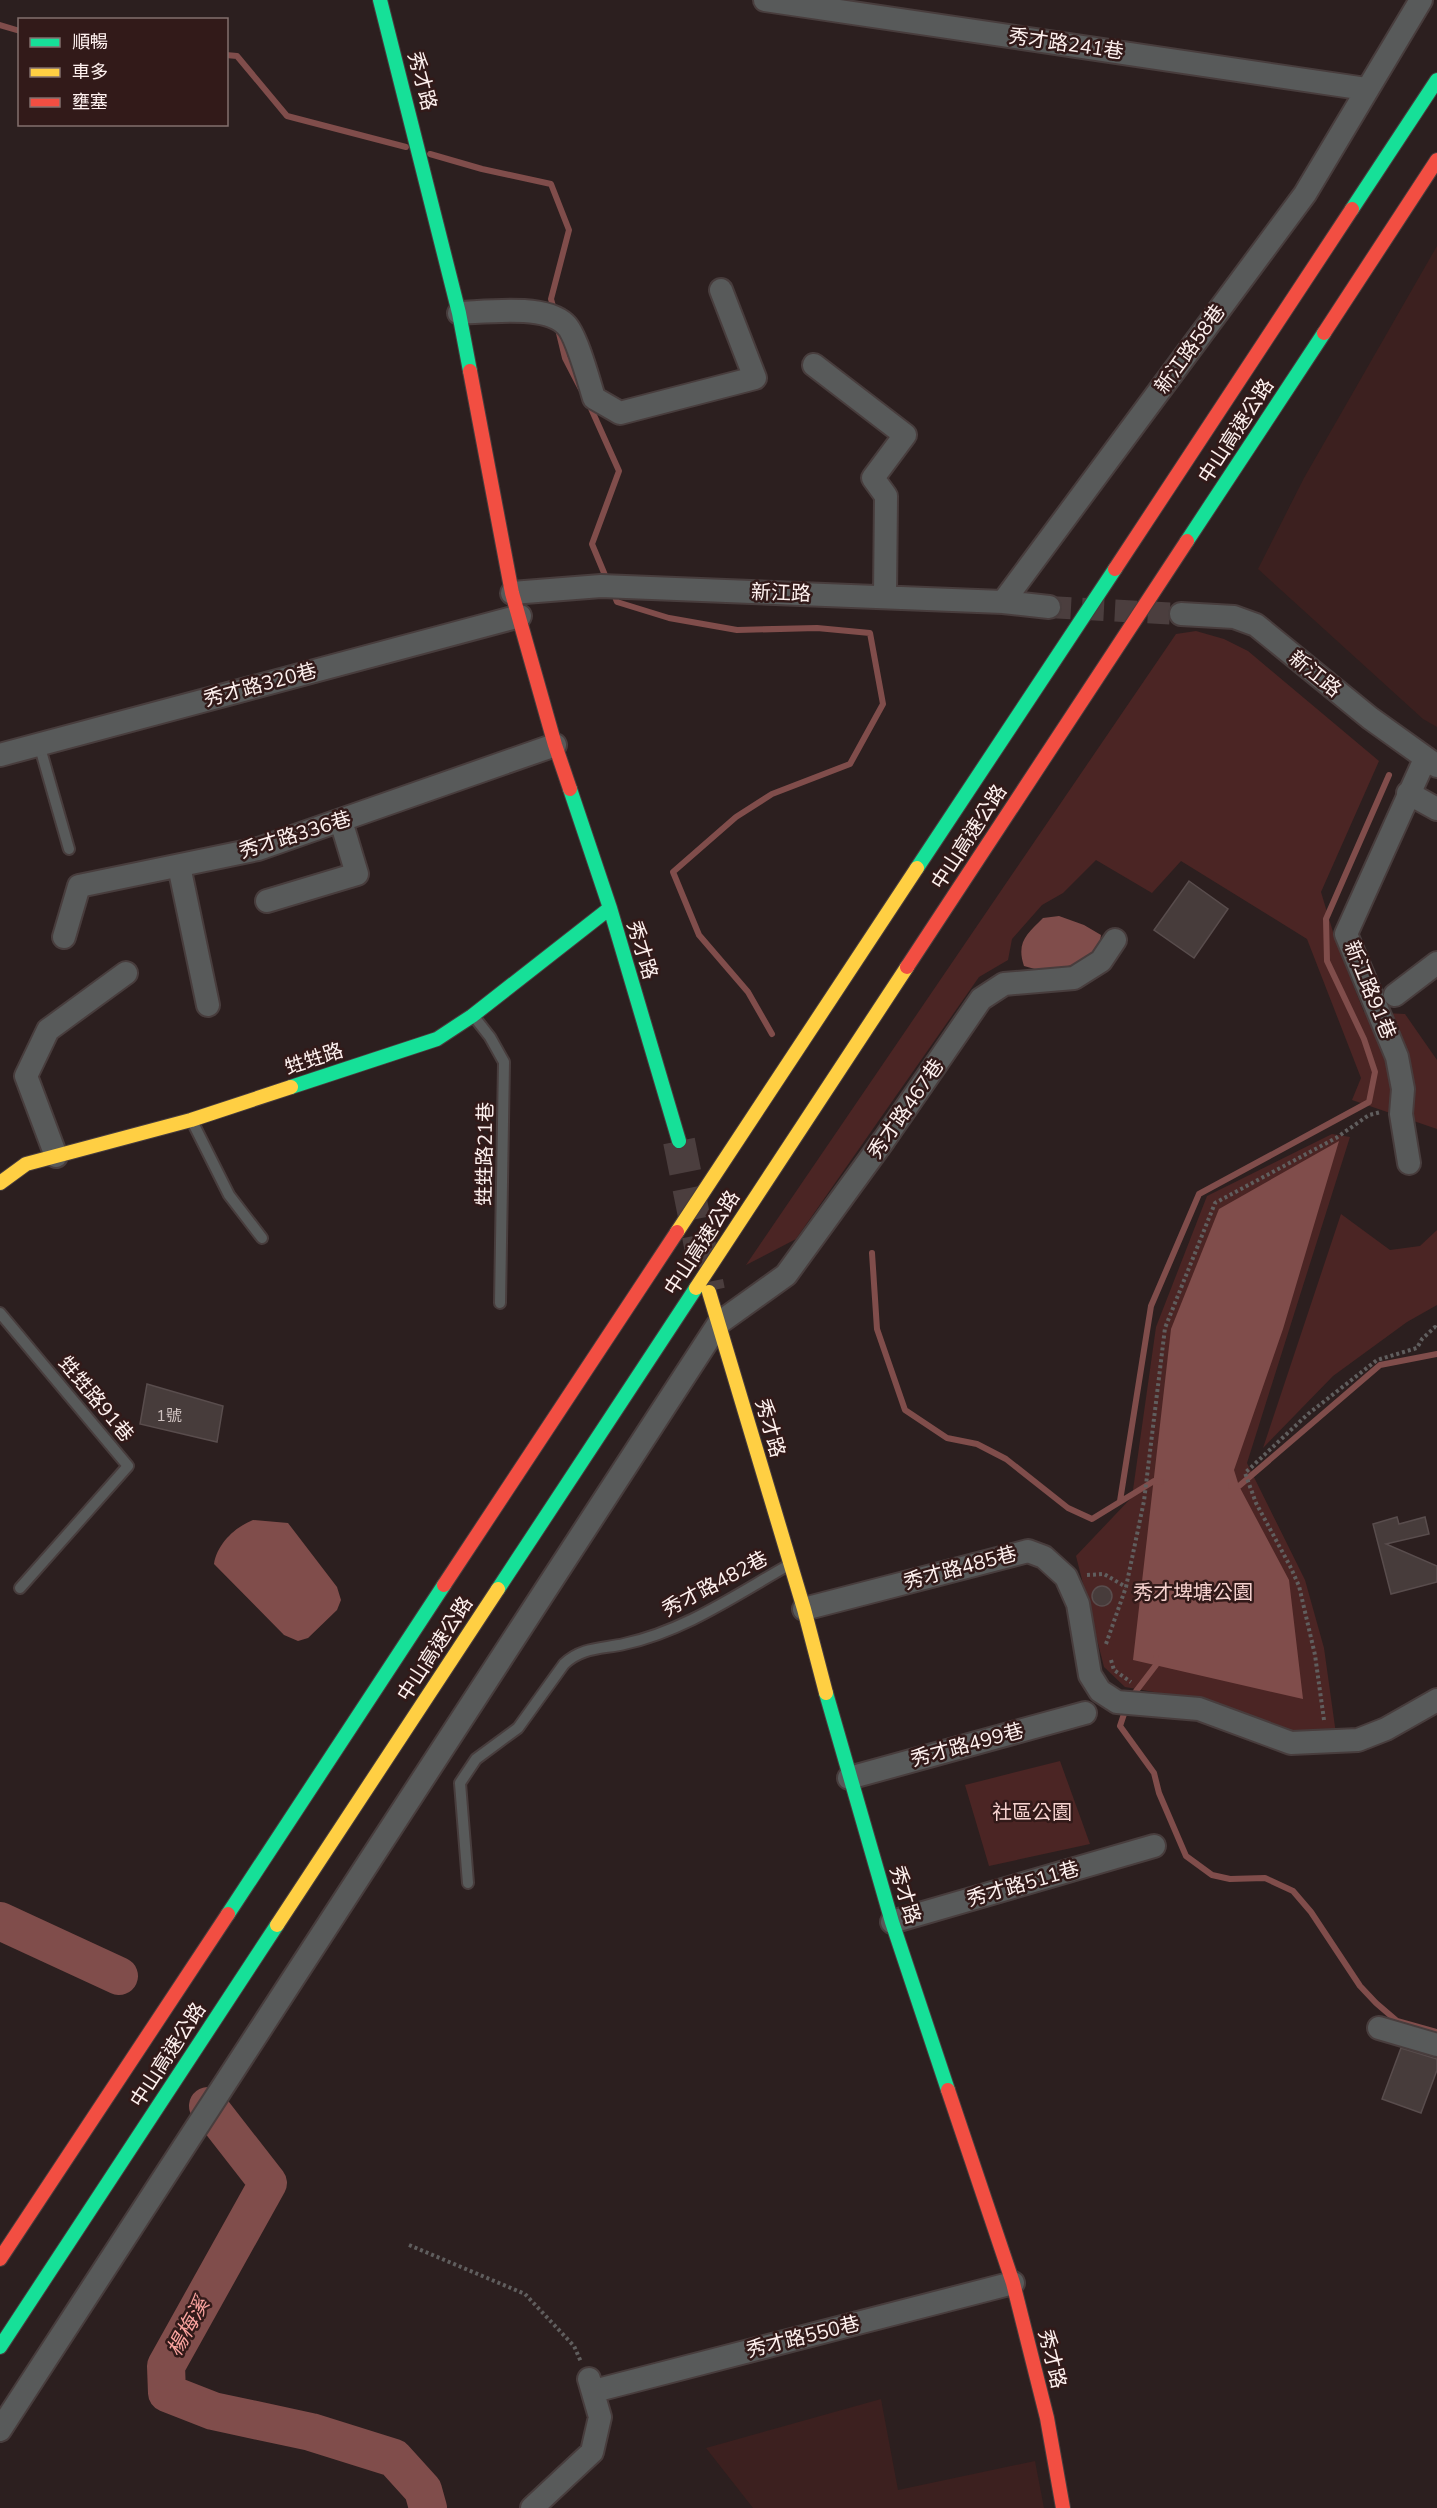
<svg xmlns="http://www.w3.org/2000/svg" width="1437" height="2508" font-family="'Nunito Sans','Noto Sans TC',sans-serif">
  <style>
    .built { fill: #3c201f }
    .green { fill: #4b2524 }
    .water { fill: #804d4b }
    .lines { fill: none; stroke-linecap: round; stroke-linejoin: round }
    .stream { stroke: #804d4b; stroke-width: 6 }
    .river { stroke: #804d4b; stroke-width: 38 }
    .building { fill: #473c3b; stroke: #594d4d; stroke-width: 1.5 }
    .street-tunnel { stroke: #4b3e3e; stroke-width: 22; stroke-dasharray: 22 11; stroke-linecap: butt }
    .secondary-tunnel { stroke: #4b3e3e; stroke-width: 32; stroke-dasharray: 32 16; stroke-linecap: butt }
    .lane-casing { stroke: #483d3d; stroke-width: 14 }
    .street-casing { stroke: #483d3d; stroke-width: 26 }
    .fast-casing { stroke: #483d3d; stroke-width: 16 }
    .slow-casing { stroke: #483d3d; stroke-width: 16 }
    .jam-casing { stroke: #483d3d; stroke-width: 16 }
    .path { stroke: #605e5e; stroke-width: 4; stroke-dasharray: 3 3; stroke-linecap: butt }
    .lane { stroke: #585a5a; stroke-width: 10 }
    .street { stroke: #585a5a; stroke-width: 22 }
    .fast { stroke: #16e098; stroke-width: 14 }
    .slow { stroke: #ffcf43; stroke-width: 14 }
    .jam { stroke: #f24e42; stroke-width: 14 }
    .labels { text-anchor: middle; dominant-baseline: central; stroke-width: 5; stroke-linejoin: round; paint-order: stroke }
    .number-label { font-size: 16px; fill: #d0c3c1 }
    .street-label { font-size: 20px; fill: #fdf0ee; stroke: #321a19 }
    .park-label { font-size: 20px; fill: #f6d2cf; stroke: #321a19 }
    .water-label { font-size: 21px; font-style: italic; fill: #fba4a0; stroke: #321a19 }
  </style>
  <rect width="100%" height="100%" fill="#2c1f1f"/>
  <path class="built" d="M1437,246V727L1423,719L1258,569L1304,478Z
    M881,2399L898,2490L1035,2461L1044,2508H753L706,2448Z"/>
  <path class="green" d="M1196,631L1224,639L1248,651L1379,761L1321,892L1336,942L1364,1012L1405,1014L1437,1060V1129L1352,1100L1361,1078L1307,939L1181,861L1152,893L1096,860L1063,893L1042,905L1012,939L1008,960L979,977L796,1239L746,1265L1176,634Z
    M1332,1134L1350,1137L1247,1463L1305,1580L1324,1648L1336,1734L1301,1736L1200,1700L1125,1687L1104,1667L1076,1556L1132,1497L1156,1327L1207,1196Z
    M1341,1214L1390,1250L1420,1246L1437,1230V1305L1407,1322L1333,1376L1263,1448Z
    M1060,1761L1090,1844L989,1866L965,1785Z"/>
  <path class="water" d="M1059,916L1084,925L1101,935L1099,948L1083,963L1042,971L1024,966C1016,942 1027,934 1043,918Z
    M1339,1141L1283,1329L1234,1470L1239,1486L1289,1580L1303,1699L1133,1660L1171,1329L1219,1209Z
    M253,1520L288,1523L337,1587L341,1600L337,1610L308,1638L298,1641L284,1635L214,1564C217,1544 235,1527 253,1520Z"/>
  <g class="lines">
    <path class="stream" d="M0,25L20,31
      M226,55L237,56L287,116L406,147
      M430,154L482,169L551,184L569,230L551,299L554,310
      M558,329L565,358L581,389
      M589,404L619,471L592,544L607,580
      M613,592L617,602L669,618L737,630L817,628L870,633L883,704L850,764L772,794L736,817L673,872L699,935L748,992L772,1034
      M872,1253L877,1329L905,1410L947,1438L977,1444L1006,1459L1068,1508L1092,1519L1154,1481L1161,1482
      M1231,1486H1239L1380,1365L1437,1354
      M1120,1501L1151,1306L1199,1194L1369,1102L1375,1072L1364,1039L1327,961L1326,919L1389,775
      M1130,1699L1156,1665V1658
      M1126,1708L1120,1726L1154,1773L1159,1793L1186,1856L1212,1875L1230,1879L1265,1878L1293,1891L1311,1912L1360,1986L1376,2003L1397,2021L1437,2032"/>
    <path class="river" d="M0,1921L119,1976
      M208,2106L268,2183L166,2366L167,2393L213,2411L311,2432L394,2458L423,2490L428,2508"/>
  </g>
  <path class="building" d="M1189,881L1228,909L1194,958L1154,930Z
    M147,1384L223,1406L217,1442L140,1424Z
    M1397,1517L1399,1524L1425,1517L1429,1534L1386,1544L1437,1566V1582L1391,1594L1373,1524Z
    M1092 1596a10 10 0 1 1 20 0a10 10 0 1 1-20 0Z
    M1401,2048L1437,2059V2070L1421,2113L1382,2099Z"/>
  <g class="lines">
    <path class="street-tunnel" d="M1049,607L1181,614"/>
    <path class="secondary-tunnel" d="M679,1141L709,1291"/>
    <g class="lane-casing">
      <path id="lane" d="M39,744L69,849
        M475,1018L490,1037L504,1062L500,1303
        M193,1123L229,1195L262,1238
        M0,1313L128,1466L20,1588
        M468,1883L460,1783L476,1759L518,1728L564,1664C582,1647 602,1649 624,1644C684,1631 734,1596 787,1566"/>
    </g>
    <g class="street-casing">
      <path id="street" d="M765,0L1366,89
        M459,313C486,312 544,304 565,324C576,333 589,382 594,398L620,413L755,378L721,290
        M814,365L905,435L873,478L886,496L885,597
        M512,593L601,586L1003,602L1049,607
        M1003,602L1305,194L1421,0
        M1181,614L1234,617L1256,625L1370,718L1437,766
        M0,755L520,616
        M1408,793L1437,809
        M179,866L208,1005
        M267,901L357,874L341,821
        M64,937L79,886L258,849L555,745
        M1395,995L1437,963
        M56,1156L26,1076L48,1030L126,973
        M1409,1163L1401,1114L1403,1089L1397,1057L1346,934L1425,759
        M804,1609L1028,1551L1044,1557L1066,1577L1078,1604L1090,1675L1100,1691L1117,1702L1199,1709L1291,1743L1358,1740L1386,1729L1437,1700
        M849,1778L1085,1713
        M892,1922L1154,1846
        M1379,2028L1437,2045
        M594,2391L1013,2283
        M0,2430L719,1323L786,1275L884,1140L981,999L1004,984L1074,978L1101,961L1115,940
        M532,2508L592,2452L600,2417L589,2379"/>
    </g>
    <g class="fast-casing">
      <path id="fast" d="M380,0L459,313L470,371
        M1352,209L1437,80
        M1187,541L1324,333
        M570,789L610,908L679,1141
        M917,868L1115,569
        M291,1087L437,1039L472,1016L610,908
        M498,1589L696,1288
        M826,1693L892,1922L948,2090
        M228,1914L444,1585
        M0,2347L277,1925"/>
    </g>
    <g class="slow-casing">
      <path id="slow" d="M0,1183L26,1164L191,1120L291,1087
        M677,1232L917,868
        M696,1288L907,967
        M709,1292L804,1609L826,1693
        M277,1925L498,1589"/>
    </g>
    <g class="jam-casing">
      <path id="jam" d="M1324,333L1437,160
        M470,371L512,593L555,745L570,789
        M1115,569L1352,209
        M907,967L1187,541
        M444,1585L677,1232
        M948,2090L1013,2283L1047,2418L1063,2508
        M0,2259L228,1914"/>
    </g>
    <path class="path" d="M1087,1575L1104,1574L1126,1587
      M1106,1644L1126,1587L1144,1501L1165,1328L1215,1203L1336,1138L1369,1115L1381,1112
      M1111,1660L1114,1670L1131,1682
      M1324,1720L1315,1655L1299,1586L1290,1566L1256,1503L1245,1473L1308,1414L1377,1360L1417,1348L1422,1339L1435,1327L1437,1329
      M409,2245L525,2294L574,2346L581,2362"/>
    <use href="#lane" class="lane"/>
    <use href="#street" class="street"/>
    <use href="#fast" class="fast"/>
    <use href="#slow" class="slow"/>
    <use href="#jam" class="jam"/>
  </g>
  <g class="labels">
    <g class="number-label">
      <text x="169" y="1416">1號</text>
    </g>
    <g class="street-label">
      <text transform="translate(1066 44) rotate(8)">秀才路241巷</text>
      <text transform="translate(422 81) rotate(75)">秀才路</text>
      <text transform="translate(1190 349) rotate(-54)">新江路58巷</text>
      <text transform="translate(1236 431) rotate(-57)">中山高速公路</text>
      <text transform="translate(781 593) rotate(2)">新江路</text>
      <text transform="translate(1315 674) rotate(39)">新江路</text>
      <text transform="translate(260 685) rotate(-15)">秀才路320巷</text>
      <text transform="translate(295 835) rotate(-17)">秀才路336巷</text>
      <text transform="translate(969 837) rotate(-57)">中山高速公路</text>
      <text transform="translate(642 950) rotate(73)">秀才路</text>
      <text transform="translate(1370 990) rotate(68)">新江路91巷</text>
      <text transform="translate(314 1059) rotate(-18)">甡甡路</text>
      <text transform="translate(906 1109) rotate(-55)">秀才路467巷</text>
      <text transform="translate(485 1154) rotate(-89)">甡甡路21巷</text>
      <text transform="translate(702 1243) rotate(-57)">中山高速公路</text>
      <text transform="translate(96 1399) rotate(50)">甡甡路91巷</text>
      <text transform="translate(770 1428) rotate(74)">秀才路</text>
      <text transform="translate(960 1568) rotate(-15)">秀才路485巷</text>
      <text transform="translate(715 1584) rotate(-28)">秀才路482巷</text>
      <text transform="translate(435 1649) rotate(-57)">中山高速公路</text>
      <text transform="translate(967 1745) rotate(-15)">秀才路499巷</text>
      <text transform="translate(1023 1884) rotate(-16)">秀才路511巷</text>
      <text transform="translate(905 1895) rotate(73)">秀才路</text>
      <text transform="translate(168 2055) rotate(-57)">中山高速公路</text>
      <text transform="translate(803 2337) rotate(-14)">秀才路550巷</text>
      <text transform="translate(1052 2359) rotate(76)">秀才路</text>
    </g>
    <g class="park-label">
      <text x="1193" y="1592">秀才埤塘公園</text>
      <text x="1032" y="1812">社區公園</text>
    </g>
    <g class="water-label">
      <text transform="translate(188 2327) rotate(-61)">楊梅溪</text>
    </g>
  </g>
  <rect x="18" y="18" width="210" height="108" fill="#321a19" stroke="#83706e" stroke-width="1.5"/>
  <rect x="30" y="38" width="30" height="9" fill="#16e098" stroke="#83706e" stroke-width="1.5"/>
  <text x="72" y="48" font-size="18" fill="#fdf0ee">順暢</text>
  <rect x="30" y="68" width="30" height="9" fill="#ffcf43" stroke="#83706e" stroke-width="1.5"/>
  <text x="72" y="78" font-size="18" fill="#fdf0ee">車多</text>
  <rect x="30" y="98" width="30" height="9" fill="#f24e42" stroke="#83706e" stroke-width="1.5"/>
  <text x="72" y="108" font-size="18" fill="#fdf0ee">壅塞</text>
</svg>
